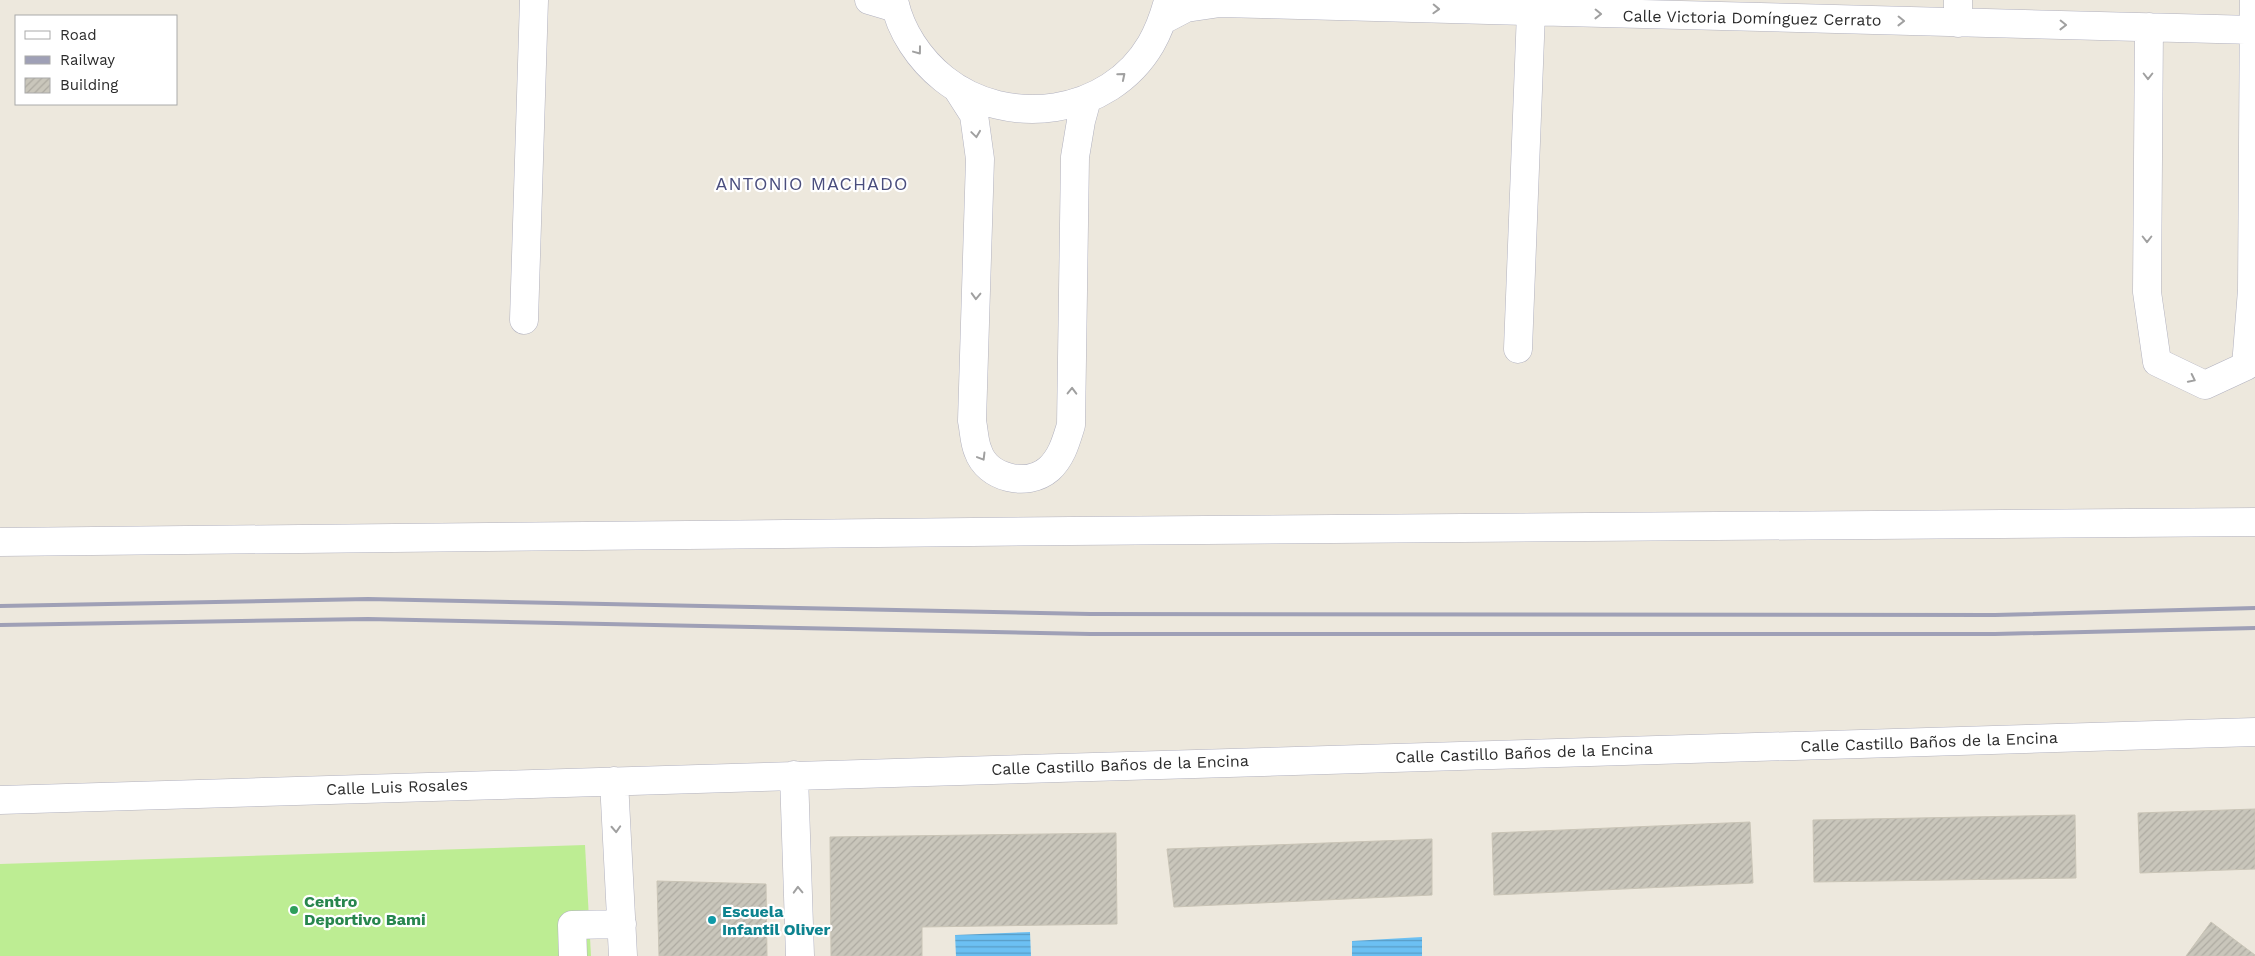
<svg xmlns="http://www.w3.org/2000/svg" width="2255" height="956" font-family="'Work Sans',sans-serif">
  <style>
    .pitch { fill: #bded93 }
    .water { fill: url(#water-rules) }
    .building { fill: url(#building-hatch); stroke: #c9c4b6 }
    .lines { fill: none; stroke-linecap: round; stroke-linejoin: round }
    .minor-casing { stroke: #b1b1bf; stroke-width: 29 }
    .minor { stroke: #fff; stroke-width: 28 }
    .rail { stroke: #9fa0b6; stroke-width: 4 }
    .oneway { stroke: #a0a0a0 }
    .leisure-dot { fill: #2e9e5b; stroke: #fff; stroke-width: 2 }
    .culture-dot { fill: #0f9aa8; stroke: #fff; stroke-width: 2 }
    .labels { text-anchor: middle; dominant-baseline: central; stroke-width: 4.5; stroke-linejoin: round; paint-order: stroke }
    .street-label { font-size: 16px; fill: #2b2b2b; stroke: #fff }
    .leisure-label { font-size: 16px; font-weight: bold; fill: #27864d; stroke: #fff; text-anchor: start }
    .culture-label { font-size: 16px; font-weight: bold; fill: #0d838f; stroke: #fff; text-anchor: start }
    .neighbourhood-label { font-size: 18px; letter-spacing: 1px; fill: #494d7d; stroke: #fff }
  </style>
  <defs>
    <pattern id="water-rules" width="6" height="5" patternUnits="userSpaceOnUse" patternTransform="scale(1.25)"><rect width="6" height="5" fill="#6cc0f3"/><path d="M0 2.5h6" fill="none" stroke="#599cc5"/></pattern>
    <pattern id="building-hatch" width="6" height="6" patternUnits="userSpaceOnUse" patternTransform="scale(1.25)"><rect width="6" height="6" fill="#c9c6bb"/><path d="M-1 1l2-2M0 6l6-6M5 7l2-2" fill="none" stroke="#adaaa1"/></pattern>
  </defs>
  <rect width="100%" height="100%" fill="#ede8dd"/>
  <path class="pitch" d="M585,845L591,956H0V864Z"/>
  <path class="water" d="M1030,932L1031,956H956L955,935Z
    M1422,937V956H1352V941Z"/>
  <path class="building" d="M2255,809V869L2140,873L2138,813Z
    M2075,815L2076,878L1814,882L1813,820Z
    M1750,822L1753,883L1494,895L1492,833Z
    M1116,833L1117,924L922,927V956H831L830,837Z
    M1432,839V895L1174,907L1167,849Z
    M657,881L766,884L767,956H659Z
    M2211,922L2255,955L2254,956H2186Z"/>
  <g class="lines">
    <g class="minor-casing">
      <path id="minor" d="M869,0L896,8
        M894,0C900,31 920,60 944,79C1007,129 1109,116 1151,44C1159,30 1164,16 1168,1
        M1163,20L1186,8L1220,3L2255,30
        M1958,23V0
        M2149,27L2147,292L2157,362L2205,385L2246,366L2252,290L2254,0
        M958,90L974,115L980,159L972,421C974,430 974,442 978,451C987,478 1027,488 1049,469C1062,457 1066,441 1071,425L1075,157L1081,121L1087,99
        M524,320L534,0
        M1518,349L1531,12
        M0,542L1071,531L2255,522
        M794,775L800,956
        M614,781L623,956
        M0,800L2255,732
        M573,956L572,925L622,924"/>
    </g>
    <use href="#minor" class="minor"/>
    <path class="rail" d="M0,606L368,599L1090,614L1995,615L2255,608
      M0,625L368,619L1090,634H1995L2255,628"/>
  </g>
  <defs><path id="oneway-chevron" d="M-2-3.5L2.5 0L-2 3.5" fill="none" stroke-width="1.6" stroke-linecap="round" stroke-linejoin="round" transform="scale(1.25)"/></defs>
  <g class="oneway">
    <use href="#oneway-chevron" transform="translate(1436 9) rotate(2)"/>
    <use href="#oneway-chevron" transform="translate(1598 14) rotate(1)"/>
    <use href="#oneway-chevron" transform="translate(1901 21) rotate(1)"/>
    <use href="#oneway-chevron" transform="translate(2063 25) rotate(1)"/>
    <use href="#oneway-chevron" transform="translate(918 51) rotate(53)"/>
    <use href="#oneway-chevron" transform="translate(1122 76) rotate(-40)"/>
    <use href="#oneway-chevron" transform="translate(2148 76) rotate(90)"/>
    <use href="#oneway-chevron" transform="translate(976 134) rotate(82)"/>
    <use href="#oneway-chevron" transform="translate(2147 239) rotate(90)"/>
    <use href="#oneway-chevron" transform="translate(976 296) rotate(92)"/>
    <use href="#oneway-chevron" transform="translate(2192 379) rotate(26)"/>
    <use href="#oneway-chevron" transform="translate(1072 391) rotate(-89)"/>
    <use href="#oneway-chevron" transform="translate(982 457) rotate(59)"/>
    <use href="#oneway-chevron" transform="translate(616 829) rotate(87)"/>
    <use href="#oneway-chevron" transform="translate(798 890) rotate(-92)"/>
  </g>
  <circle class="leisure-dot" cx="294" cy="910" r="5"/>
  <circle class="culture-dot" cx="712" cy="920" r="5"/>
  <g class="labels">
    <g class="street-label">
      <text transform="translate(1752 18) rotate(1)">Calle Victoria Domínguez Cerrato</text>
      <text transform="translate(1929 742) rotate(-2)">Calle Castillo Baños de la Encina</text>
      <text transform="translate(1524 753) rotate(-2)">Calle Castillo Baños de la Encina</text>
      <text transform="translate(1120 765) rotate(-2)">Calle Castillo Baños de la Encina</text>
      <text transform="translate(397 787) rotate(-2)">Calle Luis Rosales</text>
    </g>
    <g class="leisure-label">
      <text x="304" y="901">Centro<tspan x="304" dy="18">Deportivo Bami</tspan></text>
    </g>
    <g class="culture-label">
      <text x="722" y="911">Escuela<tspan x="722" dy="18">Infantil Oliver</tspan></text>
    </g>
    <g class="neighbourhood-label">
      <text x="812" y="183">ANTONIO MACHADO</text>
    </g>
  </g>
  <rect x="15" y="15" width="162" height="90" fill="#ffffff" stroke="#aaaaaa"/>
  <rect x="25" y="31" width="25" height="8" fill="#ffffff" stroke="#aaaaaa"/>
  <text x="60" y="40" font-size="15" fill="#2b2b2b">Road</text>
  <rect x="25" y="56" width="25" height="8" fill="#9fa0b6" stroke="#aaaaaa"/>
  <text x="60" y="65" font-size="15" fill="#2b2b2b">Railway</text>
  <rect x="25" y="78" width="25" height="15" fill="url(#building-hatch)" stroke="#aaaaaa"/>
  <text x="60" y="90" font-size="15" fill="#2b2b2b">Building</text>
</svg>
